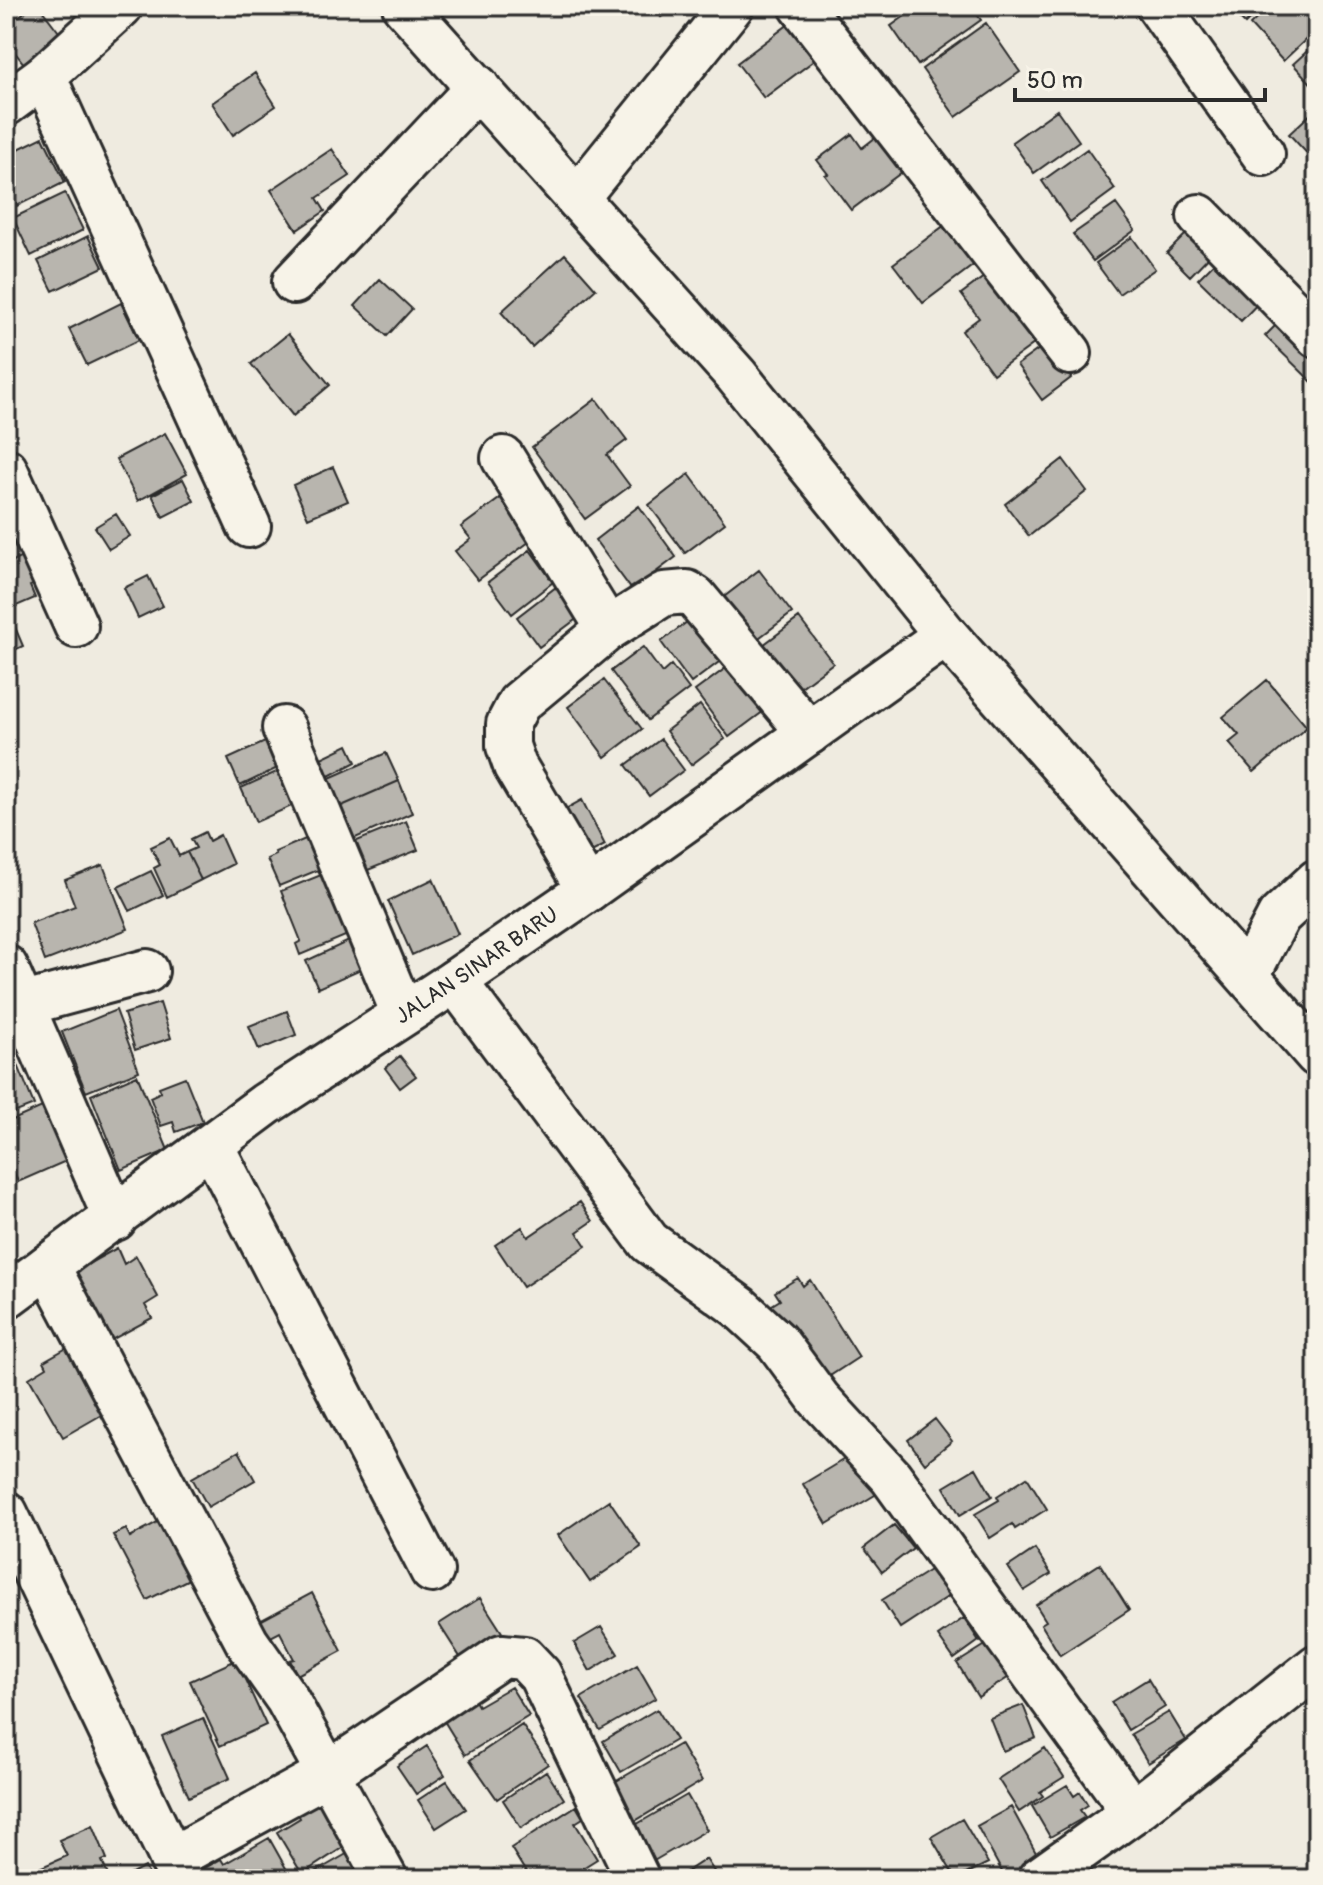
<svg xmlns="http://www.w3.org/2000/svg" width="1323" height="1885" font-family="Pangolin,sans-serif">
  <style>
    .building { fill: #b8b5ae; stroke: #2b2b2b; stroke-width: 2 }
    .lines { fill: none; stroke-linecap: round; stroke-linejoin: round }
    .minor-casing { stroke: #2b2b2b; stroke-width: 48 }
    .minor { stroke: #f7f3e8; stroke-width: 42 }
    .labels { text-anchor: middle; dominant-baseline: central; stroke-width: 6; stroke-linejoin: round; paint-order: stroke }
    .street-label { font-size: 22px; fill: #2b2b2b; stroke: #f7f3e8 }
  </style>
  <rect width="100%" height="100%" fill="#efebe0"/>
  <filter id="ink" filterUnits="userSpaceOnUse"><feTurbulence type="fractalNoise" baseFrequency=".0125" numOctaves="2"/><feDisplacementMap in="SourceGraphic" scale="16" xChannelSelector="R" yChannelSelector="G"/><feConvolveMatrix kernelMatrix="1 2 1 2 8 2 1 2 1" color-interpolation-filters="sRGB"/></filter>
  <g filter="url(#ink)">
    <path class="building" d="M6,6H25L6,21Z
      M32,6H39L65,40L28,69L6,41V27Z
      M653,6H676L661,17Z
      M919,6H971L981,20L918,65L891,26Z
      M1235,6H1264L1245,24L1231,10Z
      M1270,6H1317V29L1283,61L1250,25Z
      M801,15L828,50L764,98L737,63Z
      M986,23L1020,72L956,117L922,69Z
      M1317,42V90L1293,64Z
      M255,73L276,106L233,135L212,103Z
      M1317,108V159L1314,161L1289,134Z
      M1057,110L1079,141L1034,173L1012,142Z
      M852,134L862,148L880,134L906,169L851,210L825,175L828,174L817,160Z
      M43,137L65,182L17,206L6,184V155Z
      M332,149L350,176L317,198L325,211L297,230L271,190Z
      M1087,149L1115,189L1070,222L1042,181Z
      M65,193L83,230L31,256L13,218Z
      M1116,204L1135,230L1093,261L1073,234Z
      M957,216L987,255L923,303L893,264Z
      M1196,224L1219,246L1190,276L1167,253Z
      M88,236L103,267L53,291L38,261Z
      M1132,237L1155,269L1119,294L1096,263Z
      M1224,253L1267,294L1241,321L1198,279Z
      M565,254L596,289L532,347L501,312Z
      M996,268L1046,335L993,374L962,331L979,318L961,294Z
      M380,279L412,309L387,336L355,306Z
      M121,303L139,340L87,365L69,329Z
      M1289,312L1317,340V376L1312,382L1265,336Z
      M288,334L330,385L293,416L251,364Z
      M1046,344L1071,378L1042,400L1017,365Z
      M596,399L627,440L607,455L630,486L585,519L532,447Z
      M165,433L187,474L138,501L116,459Z
      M1063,459L1087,491L1029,536L1005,504Z
      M333,467L348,501L308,518L293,485Z
      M689,474L725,523L685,553L649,505Z
      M183,479L194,501L163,517L152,495Z
      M506,494L537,536L478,580L455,551L471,539L461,527Z
      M639,506L676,557L632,590L595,540Z
      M116,514L130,536L109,549L95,527Z
      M530,550L553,582L512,614L488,582Z
      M27,555L39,583L30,586L35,598L14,607L6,588V564Z
      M759,570L792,613L752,643L720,600Z
      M148,576L163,606L138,618L124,588Z
      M556,587L579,617L539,647L517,617Z
      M6,606L23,646L6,654Z
      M696,615L727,656L691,683L661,642Z
      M799,618L833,663L789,696L755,651Z
      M643,647L662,673L671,665L689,689L648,720L611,671Z
      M734,662L768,708L729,737L695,691Z
      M604,680L642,729L605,757L568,707Z
      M1267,680L1307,727L1254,772L1229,743L1239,735L1223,717Z
      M700,705L725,739L691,765L666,731Z
      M276,737L288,763L240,786L228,759Z
      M661,739L684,770L649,796L626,765Z
      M348,745L356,762L325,778L317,760Z
      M386,753L399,781L337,808L325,780Z
      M290,766L305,800L256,822L241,788Z
      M399,781L412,813L351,840L337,808Z
      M582,800L605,845L578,859L555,815Z
      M406,821L418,850L363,872L352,843Z
      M205,832L209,841L220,835L233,864L201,880L187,852L196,848L191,839Z
      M310,837L323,868L279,886L267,859L276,855L275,852Z
      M170,838L179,856L187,852L201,880L167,897L154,868L160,865L151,847Z
      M103,865L128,929L45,961L31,923L75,906L65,880Z
      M151,871L163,895L130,911L118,887Z
      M331,871L355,932L300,955L296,944L301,941L281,891Z
      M433,879L458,934L412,955L388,901Z
      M351,940L363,968L318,988L306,961Z
      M160,1003L171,1038L135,1050L124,1014Z
      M116,1010L139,1071L86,1092L62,1032Z
      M287,1011L296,1035L259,1050L249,1026Z
      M8,1040L34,1105L6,1116V1041Z
      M400,1056L416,1076L400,1088L385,1068Z
      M137,1075L168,1150L121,1170L91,1095Z
      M185,1077L203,1122L176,1132L173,1122L161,1126L150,1097L161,1092L159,1087Z
      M42,1107L66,1161L18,1182L6,1154V1123Z
      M6,1162L15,1185L6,1189Z
      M580,1202L593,1221L577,1232L586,1246L523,1287L495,1245L522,1227L528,1237Z
      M117,1248L124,1264L136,1256L158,1297L145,1305L152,1318L106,1343L70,1274Z
      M798,1278L803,1286L810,1280L859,1357L816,1385L767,1308L780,1300L775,1292Z
      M72,1345L110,1410L63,1437L29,1378L47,1367L44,1361Z
      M935,1419L952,1441L925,1463L908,1440Z
      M239,1451L255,1480L208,1507L192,1478Z
      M856,1452L880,1492L827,1524L803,1484Z
      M976,1468L992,1496L960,1515L944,1487Z
      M1027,1477L1047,1509L1015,1529L1012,1524L990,1538L975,1514L999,1500L997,1496Z
      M609,1500L641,1547L590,1582L558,1535Z
      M161,1520L190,1556L180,1562L189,1579L147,1600L113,1535L126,1529L130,1537Z
      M894,1525L913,1548L882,1572L864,1548Z
      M1035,1549L1051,1574L1024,1591L1008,1567Z
      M1100,1564L1129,1610L1060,1655L1041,1624L1046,1621L1036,1605Z
      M935,1567L952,1594L900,1628L882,1600Z
      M312,1593L342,1651L297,1675L290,1660L294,1659L280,1632L267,1639L258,1622Z
      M480,1598L503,1634L462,1660L439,1624Z
      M964,1618L979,1641L954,1659L938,1636Z
      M601,1627L618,1654L590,1671L574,1643Z
      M995,1639L1017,1672L978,1697L957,1663Z
      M236,1660L266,1725L220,1746L190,1681Z
      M637,1665L656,1698L600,1730L581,1698Z
      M1148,1679L1165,1707L1128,1730L1111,1702Z
      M511,1687L529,1716L465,1755L441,1716L473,1697L478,1706Z
      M1023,1705L1036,1738L1003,1751L990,1718Z
      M657,1709L676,1740L621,1772L603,1741Z
      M1169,1712L1186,1740L1148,1763L1131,1734Z
      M203,1718L230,1778L189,1797L162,1736Z
      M522,1725L548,1764L497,1799L470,1760Z
      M680,1744L702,1781L635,1821L613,1783Z
      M427,1746L445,1775L416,1794L397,1766Z
      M1045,1748L1064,1777L1040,1792L1043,1796L1019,1812L998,1779Z
      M546,1771L564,1799L521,1828L503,1800Z
      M447,1781L466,1809L436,1828L418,1800Z
      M1067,1785L1074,1796L1080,1792L1088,1805L1080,1810L1085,1817L1050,1837L1032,1806Z
      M331,1795L351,1842L302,1874L277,1832L300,1818L298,1814Z
      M687,1795L707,1830L652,1862L632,1827Z
      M576,1806L583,1818L575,1823L597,1859L565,1879H530L511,1848Z
      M1011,1807L1041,1862L1011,1879H1006L977,1826Z
      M962,1819L988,1863L956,1879L931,1837Z
      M93,1825L107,1859L102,1861L109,1878L42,1879L37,1869L67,1856L59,1840Z
      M269,1838L292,1879H197L195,1874L221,1859L224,1864Z
      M350,1852L365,1879H305V1878Z
      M706,1859L719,1879H678L677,1878Z
      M145,1867L151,1879H122Z
      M494,1869L500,1879H477Z
      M591,1869L598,1879H576Z"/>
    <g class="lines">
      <g class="minor-casing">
        <g id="minor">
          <path d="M404,6L736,375L946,635L1317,1055"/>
          <path d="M801,6L1070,353"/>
          <path d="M1158,6L1263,154"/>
          <path d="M44,76L249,526"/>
          <path d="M6,104L44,76L121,6"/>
          <path d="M577,198L732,6"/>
          <path d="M1199,216L1317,336"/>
          <path d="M294,282L478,87"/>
          <path d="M503,458L608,629"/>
          <path d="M6,470L76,626"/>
          <path d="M284,728L403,1014"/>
          <path d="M588,890L515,766L508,746V724L519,703L608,629L664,594L687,592L695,597L809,733"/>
          <path d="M6,967L115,1219"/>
          <path d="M1248,975L1279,916L1317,881"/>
          <path d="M455,981L649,1242L739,1307L777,1342L819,1399L891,1477L1133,1812"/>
          <path d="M6,1009L147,971"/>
          <path d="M212,1146L432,1571"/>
          <path d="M48,1266L247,1642L287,1699L386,1879"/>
          <path id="s1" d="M6,1297L266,1104L455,981L588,890L946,635"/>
          <path d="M6,1513L181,1879"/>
          <path d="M171,1859L327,1774L502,1656L524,1658L540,1675L638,1879"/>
          <path d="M1039,1879L1133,1812L1317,1666"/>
        </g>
      </g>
      <use href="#minor" class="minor"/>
    </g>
  </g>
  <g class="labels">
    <g class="street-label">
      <text stroke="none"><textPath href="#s1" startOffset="576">JALAN SINAR BARU</textPath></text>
    </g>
  </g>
  <rect width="1323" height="1885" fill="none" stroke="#f7f3e8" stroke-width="32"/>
  <rect x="16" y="16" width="1291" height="1853" fill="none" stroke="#2b2b2b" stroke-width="3" filter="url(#ink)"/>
  <path d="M1015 88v12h250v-12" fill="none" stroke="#2b2b2b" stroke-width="4"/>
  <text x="1027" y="88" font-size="24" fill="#2b2b2b" stroke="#f7f3e8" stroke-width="6" paint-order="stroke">50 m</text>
</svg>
